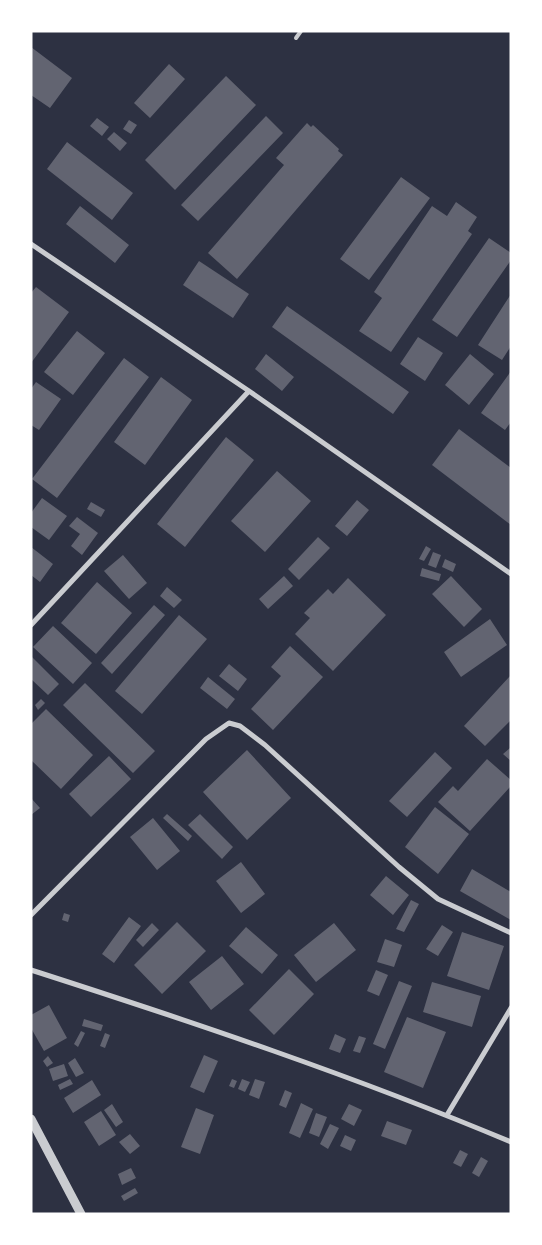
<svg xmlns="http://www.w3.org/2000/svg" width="542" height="1245" font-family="Raleway,sans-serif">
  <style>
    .building { fill: #626471 }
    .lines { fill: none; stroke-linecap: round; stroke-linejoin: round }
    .service { stroke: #caccd0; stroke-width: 4 }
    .minor { stroke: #caccd0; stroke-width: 5 }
    .tertiary { stroke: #caccd0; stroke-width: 9 }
  </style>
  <rect width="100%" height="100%" fill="#2d3142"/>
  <path class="building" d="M31,47L72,78L50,108L31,95Z
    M169,64L185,79L150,118L134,103Z
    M226,76L256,105L175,190L145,160Z
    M266,116L283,133L198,221L181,205Z
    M97,118L109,127L102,136L90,126Z
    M129,120L137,125L131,134L123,129Z
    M307,123L311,127L313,125L339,149L338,151L343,155L237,279L208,253L284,165L276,158Z
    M114,132L127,143L120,151L107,139Z
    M67,142L133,193L112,220L47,169Z
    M401,177L430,198L369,280L340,259Z
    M456,202L477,217L468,231L472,234L391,352L359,331L382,298L374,292L432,206L447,216Z
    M80,206L129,245L115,263L66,224Z
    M489,238L511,253V260L457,337L432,320Z
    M199,261L249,294L233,318L183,285Z
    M36,287L69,312L31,363V293Z
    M511,294V346L502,360L478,345Z
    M287,306L409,392L393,414L272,327Z
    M77,331L105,353L73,395L44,372Z
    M418,337L443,353L425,381L400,364Z
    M266,354L294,377L282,391L255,369Z
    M470,354L494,374L469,405L445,385Z
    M124,358L149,377L57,498L32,479Z
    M511,371V422L505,430L481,413Z
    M161,377L192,400L145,465L114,442Z
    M36,382L61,399L39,430L31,425V389Z
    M459,429L511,468V525L432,465Z
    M226,437L254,460L185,547L157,524Z
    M277,471L311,501L265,552L231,521Z
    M42,498L67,516L49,540L31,527V513Z
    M357,500L369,510L347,536L335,526Z
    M91,502L105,510L101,517L87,509Z
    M77,517L98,533L82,555L71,546L80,534L69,526Z
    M318,537L330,548L299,580L288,569Z
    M426,546L431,549L424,561L419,559Z
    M31,547L53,564L40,582L31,575Z
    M433,552L441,555L436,568L428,565Z
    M123,555L147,583L129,599L104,571Z
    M445,559L456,564L453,572L442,567Z
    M422,568L441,574L439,581L420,576Z
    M284,576L293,586L268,609L259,599Z
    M451,576L482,609L464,627L432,594Z
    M348,578L386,615L333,671L295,634L310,618L304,613L328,589L333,594Z
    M97,582L132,613L96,654L61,623Z
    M167,587L182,600L174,608L160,596Z
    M154,605L165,615L112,674L101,663Z
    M179,615L207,639L142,714L115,691Z
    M490,619L507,645L461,677L444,652Z
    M53,626L92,663L73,684L33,647Z
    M290,646L323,677L273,730L251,709L281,676L271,667Z
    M31,656L59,684L48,695L31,679Z
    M229,664L247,679L238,691L219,676Z
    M511,675V720L485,746L464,726Z
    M208,677L235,699L227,709L200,688Z
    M85,683L155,751L133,773L63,705Z
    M41,699L45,703L38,710L35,705Z
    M46,709L93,755L61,789L31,760V724Z
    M511,747V761L503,754Z
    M247,750L291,798L247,840L203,792Z
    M435,752L452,768L407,817L389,801Z
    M109,756L131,779L91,817L69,794Z
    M487,759L511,780V786L470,831L438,802L453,786L458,791Z
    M31,798L40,808L31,815Z
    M435,807L469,834L438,874L405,847Z
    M167,814L192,836L188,841L163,818Z
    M200,814L233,847L222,859L188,825Z
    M153,818L180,851L157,870L130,837Z
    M241,862L265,894L241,913L216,881Z
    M472,869L511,892V920L460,891Z
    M386,876L409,895L393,915L370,895Z
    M411,900L419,904L404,932L396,929Z
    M64,913L70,915L68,922L62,920Z
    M129,917L141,926L114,963L102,954Z
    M177,922L206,951L162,994L134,965Z
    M152,923L159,930L143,947L136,940Z
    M334,923L356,950L316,982L294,955Z
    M442,925L453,932L438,956L426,949Z
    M246,927L278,955L262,974L229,946Z
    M462,932L504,946L489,990L447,976Z
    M385,939L402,945L394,967L377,962Z
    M222,956L244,984L211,1010L189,982Z
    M289,969L314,994L274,1035L249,1010Z
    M376,970L388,975L379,996L367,991Z
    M399,981L412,986L385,1049L373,1044Z
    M432,982L481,996L472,1027L423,1012Z
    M49,1005L67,1038L44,1051L31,1028V1015Z
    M407,1017L446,1032L423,1088L384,1072Z
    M84,1019L103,1025L101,1031L82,1026Z
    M81,1031L85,1033L78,1047L74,1044Z
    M105,1033L110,1035L105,1048L100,1046Z
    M335,1034L346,1039L340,1053L329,1049Z
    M359,1036L366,1038L360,1053L353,1051Z
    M204,1055L218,1061L204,1093L190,1087Z
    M48,1056L53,1063L47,1067L43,1061Z
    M75,1058L84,1073L76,1077L68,1063Z
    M64,1064L68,1076L53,1081L49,1069Z
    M70,1079L73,1084L60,1090L58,1085Z
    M232,1079L237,1081L234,1088L229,1086Z
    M242,1079L250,1082L245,1092L238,1089Z
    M255,1079L265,1082L259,1099L249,1095Z
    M92,1080L101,1095L73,1113L64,1098Z
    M285,1090L292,1093L286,1108L279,1105Z
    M301,1103L313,1109L300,1138L289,1133Z
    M112,1104L123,1122L116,1127L104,1110Z
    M349,1104L362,1110L354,1126L341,1119Z
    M196,1108L214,1115L200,1154L181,1147Z
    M101,1111L116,1135L99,1146L84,1122Z
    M316,1113L327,1117L319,1137L309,1133Z
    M387,1121L412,1130L406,1145L381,1136Z
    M330,1124L339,1128L328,1149L320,1144Z
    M130,1134L140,1146L130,1154L119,1142Z
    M345,1135L356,1140L351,1151L340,1146Z
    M460,1150L468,1154L461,1167L453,1163Z
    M481,1157L488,1161L479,1177L472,1173Z
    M131,1168L136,1178L122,1185L118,1174Z
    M135,1188L138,1193L124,1201L121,1196Z"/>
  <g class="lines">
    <path class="service" d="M296,38L301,31"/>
    <path class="minor" d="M31,244L249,391L511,574
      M31,625L249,391
      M31,915L206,739L229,723L240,726L265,745L399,867L438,899L511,933
      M31,970C193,1022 354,1076 511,1142
      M447,1115L511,1008"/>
    <path class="tertiary" d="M31,1119L81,1214"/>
  </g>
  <rect width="542" height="1245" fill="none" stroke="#ffffff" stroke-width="65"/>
</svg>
